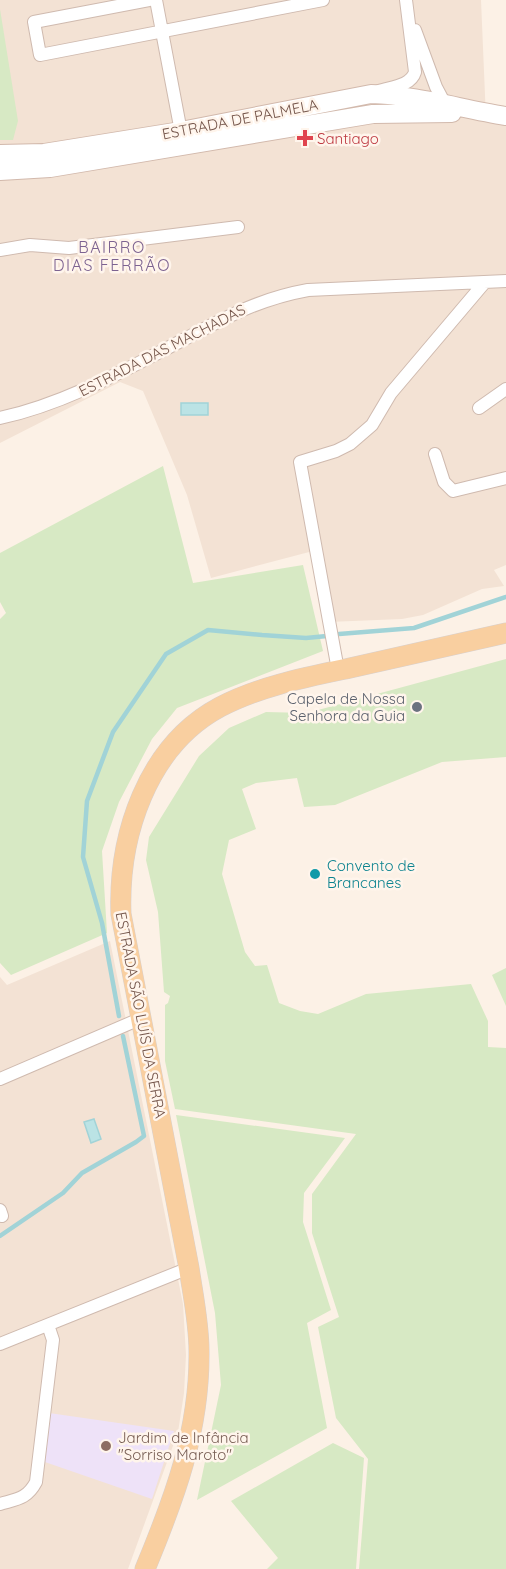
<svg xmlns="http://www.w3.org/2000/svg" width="506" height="1569" font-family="Quicksand,sans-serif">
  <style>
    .residential { fill: #f3e2d4 }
    .education { fill: #eee2f8 }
    .green { fill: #d7e9c4 }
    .water { fill: #bbe3e5; stroke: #a1d3d7; stroke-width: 1.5 }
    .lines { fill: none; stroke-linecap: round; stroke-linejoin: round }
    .stream { stroke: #a1d3d7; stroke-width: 4.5 }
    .street-casing { stroke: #cfbaaf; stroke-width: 14 }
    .secondary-casing { stroke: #d2b9ac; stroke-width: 20 }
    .primary-casing { stroke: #d8d0cd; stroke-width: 21 }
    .street { stroke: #fff; stroke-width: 12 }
    .secondary { stroke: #fff; stroke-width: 18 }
    .primary { stroke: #f9cfa0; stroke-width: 20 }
    .health-dot { fill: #e0444e; stroke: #fff5ec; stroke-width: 2 }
    .worship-dot { fill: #6b7280; stroke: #fff5ec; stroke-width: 2 }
    .culture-dot { fill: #0f9aa8; stroke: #fff5ec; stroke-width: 2 }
    .education-dot { fill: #8d6e63; stroke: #fff5ec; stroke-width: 2 }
    .labels { text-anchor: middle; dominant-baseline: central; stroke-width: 5; stroke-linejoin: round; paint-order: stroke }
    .street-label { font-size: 15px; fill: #75564b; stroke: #fff5ec }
    .health-label { font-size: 15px; fill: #be3a42; stroke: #fff5ec; text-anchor: start }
    .worship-label { font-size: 15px; fill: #5b616d; stroke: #fff5ec; text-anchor: end }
    .culture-label { font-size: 15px; fill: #0d838f; stroke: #fff5ec; text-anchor: start }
    .education-label { font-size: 15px; fill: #785e54; stroke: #fff5ec; text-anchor: start }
    .neighbourhood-label { font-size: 16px; letter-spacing: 1.5px; fill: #7d6391; stroke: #fff5ec }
  </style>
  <rect width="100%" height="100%" fill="#fcf1e6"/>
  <path class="residential" d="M0,0H481L486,119L506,124V565L494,570L504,586L482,589L423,615L402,619L328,622L313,551L211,578L187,495L143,391L120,382L0,443Z
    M110,941L183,1304L186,1355L184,1393L178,1432L128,1569H0V977L7,985Z"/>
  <path class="education" d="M49,1413L174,1431L152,1499L42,1461Z"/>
  <path class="green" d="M0,9L18,121L13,140H0Z
    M163,466L193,583L303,565L323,651L177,708L152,739L119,802L102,851L107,933L11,975L0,963V619L6,613L0,602V553Z
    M506,659V757L442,762L335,805L304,807L297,778L256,783L242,789L256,829L229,840L222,874L245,952L255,966L267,965L279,1003L300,1011L318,1014L366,994L471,984L488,1021V1047L506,1048V1569H359L368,1459L336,1418L318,1327L339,1317L312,1233V1194L356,1134L175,1109L165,1061V1005L168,1003L170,996L164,992L158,912L146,860L149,837L199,756L229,728L266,712L307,713Z
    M506,968V1006L492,975Z
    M176,1115L345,1138L304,1193L303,1222L331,1310L307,1323L327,1428L197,1500L221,1385L215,1313Z
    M333,1443L364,1458L356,1569H267L278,1558L231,1501Z"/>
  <path class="water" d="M181,403H208V415H181Z
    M94,1119L101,1139L91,1143L84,1122Z"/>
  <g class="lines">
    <path class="stream" d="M339,634L414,628L506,597
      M119,1016L102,923L83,857L87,801L113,732L166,654L208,630L262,635L306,638L327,636
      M0,1236L63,1193L82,1173L136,1142L144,1136L123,1036"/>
    <g class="street-casing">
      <path id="street" d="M149,0L34,22L40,55L323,0
        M156,0L182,137
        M415,30L436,87L445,104
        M379,91C391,87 411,86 415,72L406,0
        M0,250L30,245L69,248L238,227
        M479,408L506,389
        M0,418C64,404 123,371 181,341C225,318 258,299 308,290L506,281
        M435,454L444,482L453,491L506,478
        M338,670L300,462L336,451L350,444L372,425L391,393L485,282
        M0,1079L142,1018
        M0,1210L2,1216
        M0,1344L189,1268
        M0,1504C17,1499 27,1499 36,1482L53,1340L48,1325"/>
    </g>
    <g class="secondary-casing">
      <path id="secondary" d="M0,154L44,153L181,131L371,94C417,95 461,109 506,116
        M0,171L50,168L373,114L452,113"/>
    </g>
    <g class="primary-casing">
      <path id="primary" d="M145,1569C175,1497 200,1430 199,1351C199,1323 193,1295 189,1268L121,914C118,836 147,746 220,707C260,686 307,677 350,668C402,656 454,645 506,633"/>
    </g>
    <use href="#street" class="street"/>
    <use href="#secondary" class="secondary"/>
    <use href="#primary" class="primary"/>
  </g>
  <path class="health-dot" d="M302 129h6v6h6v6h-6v6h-6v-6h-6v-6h6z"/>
  <circle class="worship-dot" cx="417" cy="707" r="6"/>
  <circle class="culture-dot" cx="315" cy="874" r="6"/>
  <circle class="education-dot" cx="106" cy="1446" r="6"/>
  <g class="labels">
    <g class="street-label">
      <text transform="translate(240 119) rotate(-11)">ESTRADA DE PALMELA</text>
      <text transform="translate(162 350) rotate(-27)">ESTRADA DAS MACHADAS</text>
      <text transform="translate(141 1015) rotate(79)">ESTRADA SÃO LUÍS DA SERRA</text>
    </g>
    <g class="health-label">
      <text x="317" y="138">Santiago</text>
    </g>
    <g class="worship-label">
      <text x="405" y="698">Capela de Nossa<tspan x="405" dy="17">Senhora da Guia</tspan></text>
    </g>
    <g class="culture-label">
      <text x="327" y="865">Convento de<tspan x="327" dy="17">Brancanes</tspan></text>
    </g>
    <g class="education-label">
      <text x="118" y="1437">Jardim de Infância<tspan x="118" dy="17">"Sorriso Maroto"</tspan></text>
    </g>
    <g class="neighbourhood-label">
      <text x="112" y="247">BAIRRO<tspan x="112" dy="18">DIAS FERRÃO</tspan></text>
    </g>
  </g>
</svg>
